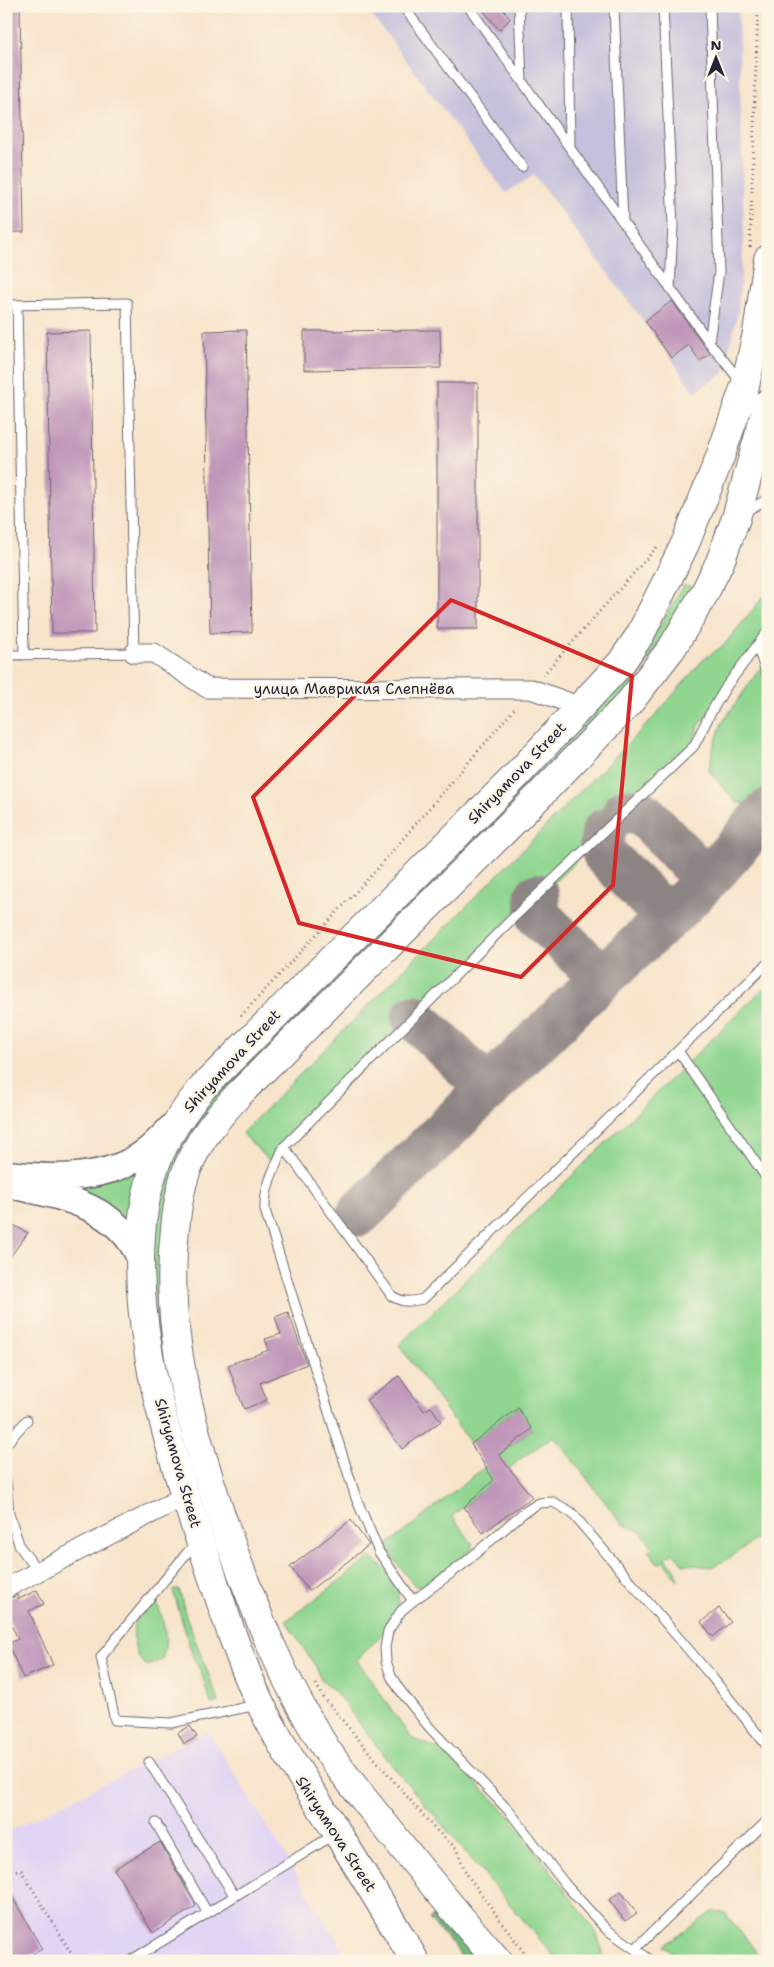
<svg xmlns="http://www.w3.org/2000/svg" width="774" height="1967" font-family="'Shantell Sans',sans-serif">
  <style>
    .built { fill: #e1d4f4 }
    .industrial { fill: #c5c0db }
    .green { fill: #90d691; stroke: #597c66 }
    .forest { fill: #74b77b; stroke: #4b6c5b }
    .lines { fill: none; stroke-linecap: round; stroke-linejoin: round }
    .taxiway { stroke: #8c8383; stroke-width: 45 }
    .building { fill: #c097ba }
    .lane-casing { stroke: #6d666d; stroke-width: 11 }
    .street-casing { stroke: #6d666d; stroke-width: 21 }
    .secondary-casing { stroke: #6d666d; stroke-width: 29 }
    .primary-casing { stroke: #6d666d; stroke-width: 30 }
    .path { stroke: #6d666d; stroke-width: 3; stroke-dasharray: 1 4; stroke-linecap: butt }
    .lane { stroke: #fff; stroke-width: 9 }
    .street { stroke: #fff; stroke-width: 19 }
    .secondary { stroke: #fff; stroke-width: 26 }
    .primary { stroke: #fff; stroke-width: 28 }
    .marked { fill: none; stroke: #d62828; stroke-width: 4; stroke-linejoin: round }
    .labels { text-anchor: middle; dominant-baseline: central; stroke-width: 5; stroke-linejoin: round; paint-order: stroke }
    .street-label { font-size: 15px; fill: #22223b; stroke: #fcf5e5 }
  </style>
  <rect width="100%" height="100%" fill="#fcf5e5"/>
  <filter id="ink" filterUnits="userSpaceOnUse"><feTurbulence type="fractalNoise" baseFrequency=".02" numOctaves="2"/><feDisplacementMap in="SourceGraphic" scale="10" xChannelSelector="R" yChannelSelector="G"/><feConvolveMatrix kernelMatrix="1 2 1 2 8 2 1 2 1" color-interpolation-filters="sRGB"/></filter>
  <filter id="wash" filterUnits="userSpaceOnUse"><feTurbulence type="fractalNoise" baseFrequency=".0096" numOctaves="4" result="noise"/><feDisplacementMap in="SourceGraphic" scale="20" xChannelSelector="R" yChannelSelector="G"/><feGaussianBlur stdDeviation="1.12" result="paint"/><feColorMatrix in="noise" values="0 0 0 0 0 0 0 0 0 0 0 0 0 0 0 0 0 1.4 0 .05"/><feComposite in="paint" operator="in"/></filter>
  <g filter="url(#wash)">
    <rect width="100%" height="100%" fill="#f7e4cb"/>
    <path class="built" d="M208,1731L350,1961H6V1833Z"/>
    <path class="industrial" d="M365,6H738L744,238L738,312L723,374L694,392L671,358L534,175L506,193Z"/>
    <path class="green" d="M687,585L695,588L627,694L178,1164L185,1427L166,1393L158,1352L152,1243L158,1201L168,1161L203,1103L655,634L683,586Z
      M768,591V627L699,726L689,751L269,1161L242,1133L654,717L703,660L724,645Z
      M768,657V786L754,804L737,803L709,771L713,748L722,723Z
      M768,984V1531L729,1558L712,1567L683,1564L673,1552L666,1558L676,1570L678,1580L663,1561L659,1564L648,1551L653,1547L640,1531L622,1524L554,1436L524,1456L452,1516L472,1543V1549L424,1585L417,1587L412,1583L385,1547L532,1429L517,1408L471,1444L399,1345Z
      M142,1168L134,1222L72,1189Z
      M371,1557C378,1563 388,1571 393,1579C412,1613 378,1638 357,1660L411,1738L444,1751L510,1816L595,1930L601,1946L603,1961H558L395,1769L332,1688L321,1679L316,1667L286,1621Z
      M179,1589L186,1616L219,1702L211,1704L201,1672L193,1657L173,1591Z
      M155,1598C163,1620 170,1636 162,1660L147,1666C134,1657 132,1638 134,1623Z
      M713,1911L724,1912L755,1949L758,1957L756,1961H684L664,1946Z"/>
    <path class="forest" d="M436,1913L479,1961H464L454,1946L429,1919Z"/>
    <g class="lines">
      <path class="taxiway" d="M625,811H638L645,815L694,867L705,871L716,870
        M604,831L602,843L605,855L655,905L666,908L681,906
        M537,896L538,916L602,978
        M414,1017L489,1090
        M359,1214L602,978L681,906L716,870L768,811"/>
    </g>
    <g id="blocks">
      <path class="building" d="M6,6H20L24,232H6Z
        M480,6H501L510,19L499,30Z
        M672,301L710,354L700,361L689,345L671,358L645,321Z
        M246,330L252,632L210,633L204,331Z
        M440,330L441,368L304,370V331Z
        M91,331L95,633H52L47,332Z
        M437,383H478V629H437Z
        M6,1221L28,1233L6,1262Z
        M288,1312L307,1364L260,1383L267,1400L244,1409L228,1365L269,1350L265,1339L281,1334L275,1317Z
        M399,1376L424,1411L431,1407L441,1421L402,1449L366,1400Z
        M518,1408L532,1429L499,1455L532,1497L483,1533L464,1507L494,1480L471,1444Z
        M351,1520L369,1545L309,1591L290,1567Z
        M37,1590L44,1604L29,1611L53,1665L23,1678L8,1644L18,1639L6,1614V1600L17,1595L19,1599Z
        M719,1608L731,1622L713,1637L701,1622Z
        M190,1726L197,1737L184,1744L178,1733Z
        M160,1842L196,1906L153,1933L114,1869Z
        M6,1886L42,1949L21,1961H6Z
        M621,1891L637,1913L625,1921L609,1900Z"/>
    </g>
  </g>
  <g filter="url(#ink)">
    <use href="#blocks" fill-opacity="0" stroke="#6d666d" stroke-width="1"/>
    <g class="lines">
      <g class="lane-casing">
        <path id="lane" d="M403,6L522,167
          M468,6L709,342L741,382
          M519,6L522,81
          M568,6L570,148
          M614,6L623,222
          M663,6L673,226L670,288
          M6,305L127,303L134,653L6,655
          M17,305L24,655
          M709,342L719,272L710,6
          M744,512L768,499
          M757,645L768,678
          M678,1051L768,1180
          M284,1147L392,1296C403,1303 410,1302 423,1299L768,963
          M6,1444L27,1420
          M6,1481L9,1514L20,1547L38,1571
          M196,1542L101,1657L115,1720L171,1723L257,1705
          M413,1601L379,1552L356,1498L265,1210C264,1187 275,1167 284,1147L513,918L694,746L710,714L726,687L768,631
          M149,1762L234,1895
          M156,1823L207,1912
          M635,1949L768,1820
          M130,1961L335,1834
          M652,1961L606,1929L565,1884L510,1812L429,1727L399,1689L391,1676L386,1661L385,1648L388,1631L401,1611L413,1601L462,1565L523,1513L539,1503L553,1502L571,1512L711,1676L768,1747"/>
      </g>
      <g class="street-casing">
        <path id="street" d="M134,653H154L207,688L531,689L581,707
          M6,1588L185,1496"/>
      </g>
      <g class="secondary-casing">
        <path id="secondary" d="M6,1174C52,1179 109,1181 147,1151C156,1144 164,1135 172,1127
          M19,1187C67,1197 119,1209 140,1258"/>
      </g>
      <g class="primary-casing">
        <path id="primary" d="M415,1961C390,1918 364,1876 338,1834C311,1791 282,1749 260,1703C236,1652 220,1599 202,1546C164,1437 114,1275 156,1163C167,1134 184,1110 204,1086L517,775L621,663L640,635L685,544L720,457L745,386L757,333L768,259
          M498,1961C460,1918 424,1874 388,1829C366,1801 342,1774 323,1744C283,1681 256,1613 231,1544C196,1444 162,1336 175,1229C177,1208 180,1186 188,1167C199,1139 218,1117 238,1095L539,796L629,703L672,648L704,594L720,562L736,518L768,403"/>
      </g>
      <path class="path" d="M750,247L758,6
        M543,675L657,547
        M241,1016L377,869L516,707
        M316,1684L324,1698L374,1758L434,1828L456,1848L466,1873L530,1961
        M6,1871L21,1870L71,1953L72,1961"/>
      <use href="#lane" class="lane"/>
      <use href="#street" class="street"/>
      <use href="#secondary" class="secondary"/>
      <use href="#primary" class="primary"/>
    </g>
  </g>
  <path class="marked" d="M451,600L632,676L613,885L521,977L299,923L253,797Z"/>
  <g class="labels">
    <g class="street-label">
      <text x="354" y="689">улица Маврикия Слепнёва</text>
      <text transform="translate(517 773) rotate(-46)">Shiryamova Street</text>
      <text transform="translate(232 1061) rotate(-47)">Shiryamova Street</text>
      <text transform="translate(178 1463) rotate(74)">Shiryamova Street</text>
      <text transform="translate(336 1834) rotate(57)">Shiryamova Street</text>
    </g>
  </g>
  <rect width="774" height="1967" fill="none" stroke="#fcf5e5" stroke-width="25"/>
  <g transform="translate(716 58)" stroke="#fcf5e5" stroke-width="4" paint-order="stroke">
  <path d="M0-4L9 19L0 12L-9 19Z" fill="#22223b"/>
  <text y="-8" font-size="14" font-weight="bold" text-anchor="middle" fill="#22223b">N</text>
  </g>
</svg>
